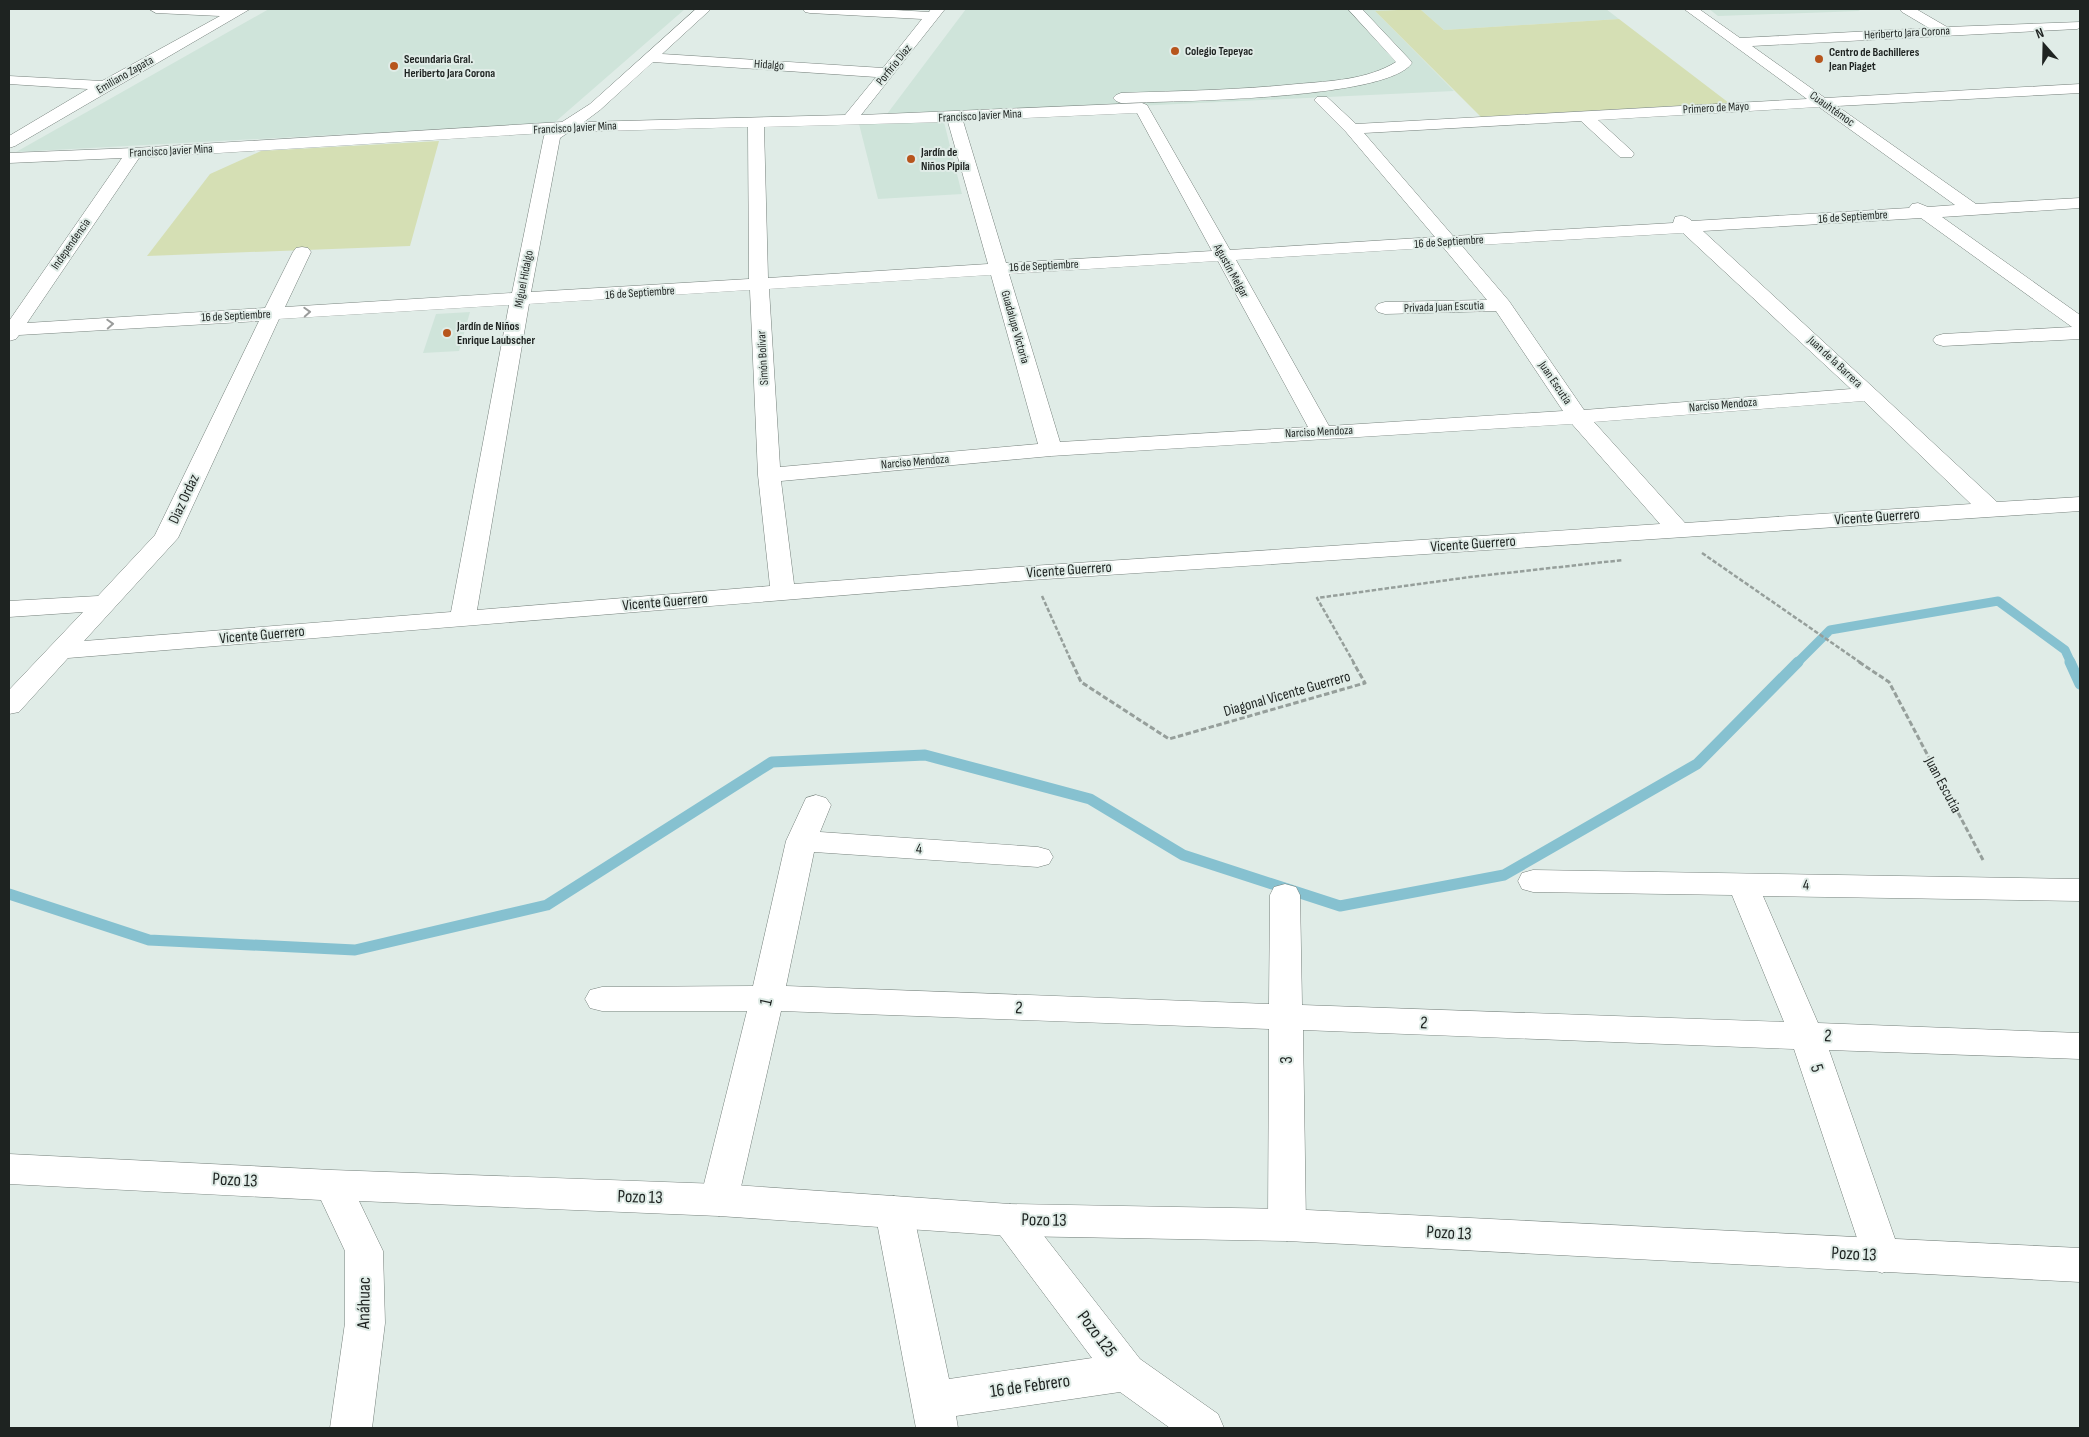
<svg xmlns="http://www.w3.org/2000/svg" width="2089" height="1437" font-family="'Sofia Sans Condensed',sans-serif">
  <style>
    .built { fill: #cfe4da }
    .green { fill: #d5dfb4 }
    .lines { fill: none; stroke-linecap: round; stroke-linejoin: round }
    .stream-far1 { stroke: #86c1d0; stroke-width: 9 }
    .stream { stroke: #86c1d0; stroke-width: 11 }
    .minor-casing { stroke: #76817c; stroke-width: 1 }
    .major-casing { stroke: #76817c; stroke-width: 1 }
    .path-far1 { stroke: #969f9b; stroke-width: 2.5; stroke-dasharray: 4.5 2; stroke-linecap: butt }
    .path { stroke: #969f9b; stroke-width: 3; stroke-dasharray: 5.5 2.5; stroke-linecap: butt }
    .minor { fill: #fff; fill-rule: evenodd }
    .major { fill: #fff; fill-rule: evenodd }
    .oneway { stroke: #9a9c9b }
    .poi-dot { fill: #b7551c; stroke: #e0ece7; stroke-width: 2 }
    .labels { text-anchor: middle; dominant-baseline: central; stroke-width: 4; stroke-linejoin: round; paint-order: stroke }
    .far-street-label { font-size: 12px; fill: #1e2321; stroke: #e0ece7 }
    .far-poi-label { font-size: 12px; font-weight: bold; fill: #1e2321; stroke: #e0ece7; text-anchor: start }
    .street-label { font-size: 15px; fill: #1e2321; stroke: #e0ece7 }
    .near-street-label { font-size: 18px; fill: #1e2321; stroke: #e0ece7 }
  </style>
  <rect width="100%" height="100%" fill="#e0ece7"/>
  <path class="built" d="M269,9H685L554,123L16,152Z
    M966,9H1606L1619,19L1444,30L1420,9L1375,11L1454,91L884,118Z
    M1709,9H1857L1860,11L1718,16Z
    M944,122L962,194L878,199L859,124Z
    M470,312L459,351L423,353L436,314Z"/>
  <path class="green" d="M1420,9L1444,30L1619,19L1729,103L1481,117L1375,11Z
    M439,141L410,246L147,256L210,174L261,151Z"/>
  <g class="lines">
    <path class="stream-far1" d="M1797,663L1830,630L1998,601L2065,650L2071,663"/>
    <path class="stream" d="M2070,662L2080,684
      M9,894L149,940L355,950L547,905L772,762L925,755L1090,799L1183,855L1340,906L1504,875L1697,764L1798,662"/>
    <g class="minor-casing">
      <path id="minor" d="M149,9H250L15,146L9,148V136L88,89L9,84V76L102,81L220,16L156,13Z
        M696,9H711L662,54L883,68L922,19L810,13L805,12L803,9H877L929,12L931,9H945L861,115L1142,103L1147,105L1230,250L1435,237L1346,132L1314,100L1317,97H1327L1356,124L1807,99L1684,9H1699L1740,38L1929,28L1902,12L1900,9H1916L1947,27L2080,22V28L2077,29L1752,46L1825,98L2080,84V93L1837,106L1976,204L2080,198V208L1942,217L2080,315V339L1943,346L1936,344L1933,340L1936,336L1943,334L2072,327L1921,218L1703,231L1876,390L1997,502L2080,497V511L1031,580L68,658L19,712L9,714V690L83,612L9,617V601L98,596L155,535L259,321L19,335L16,339L9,341V321L122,158L9,163V153L134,148L562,122L590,104ZM653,62L876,77L845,115L584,122L600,110ZM1819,107L1955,205L1928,207L1918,203L1912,204L1909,208L1692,221C1686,216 1682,215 1675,217L1673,223L1453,236L1364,133L1581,121L1620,157H1632L1634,154L1632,151L1598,120ZM1137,113L1212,251L1006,263L963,121ZM948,122L988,264L768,278L764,127ZM748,127L749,279L531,292L560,138L569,132ZM546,133L544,136L512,293L285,307L311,252L308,248L302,247L296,248L293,252L265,308L27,323L139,158ZM1683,233L1851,389L1584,410L1509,301L1462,246ZM1443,247L1487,300L1385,302L1378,304L1375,308L1378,312L1385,314L1496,311L1563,411L1329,426L1236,260ZM1218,261L1308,427L1060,442L1009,274ZM991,275L1038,444L780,467L769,289ZM750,290L758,475L770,586L477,610L529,304ZM509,305L451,612L84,641L178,538L279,319ZM1864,401L1971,504L1685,523L1594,422ZM1572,424L1660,524L1031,566L794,584L781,481L1051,456Z
        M1348,9H1362L1410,60L1412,63C1387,100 1170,101 1121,103L1116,101L1113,98L1116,95L1121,93C1180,91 1238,90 1297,84C1330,81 1367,80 1396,62Z
        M816,795L826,798L831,805L820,832L1038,847L1049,850L1053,857L1049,864L1038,867L814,852L786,986L1269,1004L1270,895L1274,887L1285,884L1296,887L1300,895L1302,1005L1784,1022L1732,895L1533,892L1522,889L1518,881L1522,873L1533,870L2080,879V901L1763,896L1818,1023L2080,1033V1059L1829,1050L1901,1256L1895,1268L1882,1273L1869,1268L1863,1256L1794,1049L1303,1030L1306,1225L1300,1236L1287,1241L1274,1236L1268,1225L1269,1029L781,1011L738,1200L732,1211L719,1216L706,1211L700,1200L747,1011H602L590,1008L585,999L590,990L602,987L753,986L786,841L806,798Z
        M894,1196L907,1201L913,1212L949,1379L1092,1358L997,1231L991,1220L997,1209L1010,1204L1023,1209L1140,1359L1218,1414L1224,1428H1170L1120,1392L956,1416L958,1428H916L875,1212L881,1201Z"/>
    </g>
    <g class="major-casing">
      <path id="major" d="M9,1154L332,1170L719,1184L1010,1204L1287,1209L2080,1248V1282L1287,1241L1010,1236L719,1216L359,1201L383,1251L385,1323L372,1428H330L345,1323V1251L321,1200L9,1184Z"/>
    </g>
    <path class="path-far1" d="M1702,553L1861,663
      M1042,596L1072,663
      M1354,663L1317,598L1470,577L1623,560"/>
    <path class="path" d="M1072,662L1081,682L1169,739L1365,683L1353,662
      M1859,662L1889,682L1983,860"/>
    <use href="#minor" class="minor"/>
    <use href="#major" class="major"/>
  </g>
  <defs><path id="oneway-chevron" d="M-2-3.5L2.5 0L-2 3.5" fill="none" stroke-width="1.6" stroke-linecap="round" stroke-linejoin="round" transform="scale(1.25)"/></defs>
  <g class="oneway">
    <use href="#oneway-chevron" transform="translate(307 312) rotate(-3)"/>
    <use href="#oneway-chevron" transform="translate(110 324) rotate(-3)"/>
  </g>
  <g class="poi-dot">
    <circle cx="1175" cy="51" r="5"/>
    <circle cx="1819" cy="59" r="5"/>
    <circle cx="394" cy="66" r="5"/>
    <circle cx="911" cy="159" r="5"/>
    <circle cx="447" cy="333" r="5"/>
  </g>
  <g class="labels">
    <g class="far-street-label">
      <text transform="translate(1907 33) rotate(-3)">Heriberto Jara Corona</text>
      <text transform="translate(769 65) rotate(4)">Hidalgo</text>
      <text transform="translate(894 65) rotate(-51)">Porfirio Díaz</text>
      <text transform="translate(125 75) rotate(-30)">Emiliano Zapata</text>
      <text transform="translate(1716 108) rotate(-3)">Primero de Mayo</text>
      <text transform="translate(1832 109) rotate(35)">Cuauhtémoc</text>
      <text transform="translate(980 116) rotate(-3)">Francisco Javier Mina</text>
      <text transform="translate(575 128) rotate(-3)">Francisco Javier Mina</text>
      <text transform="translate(171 151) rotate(-3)">Francisco Javier Mina</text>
      <text transform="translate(1853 217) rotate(-4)">16 de Septiembre</text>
      <text transform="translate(1449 242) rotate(-4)">16 de Septiembre</text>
      <text transform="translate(71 244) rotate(-55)">Independencia</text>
      <text transform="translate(1044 266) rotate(-3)">16 de Septiembre</text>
      <text transform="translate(1231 271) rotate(61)">Agustín Melgar</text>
      <text transform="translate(524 279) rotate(-79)">Miguel Hidalgo</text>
      <text transform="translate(640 293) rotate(-4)">16 de Septiembre</text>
      <text transform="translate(1444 307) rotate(-2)">Privada Juan Escutia</text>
      <text transform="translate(236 316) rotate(-3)">16 de Septiembre</text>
      <text transform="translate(1015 327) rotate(74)">Guadalupe Victoria</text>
      <text transform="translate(763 358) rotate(-93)">Simón Bolívar</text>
      <text transform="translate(1835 362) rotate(43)">Juan de la Barrera</text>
      <text transform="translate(1555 383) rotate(56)">Juan Escutia</text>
      <text transform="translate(1723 405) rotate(-5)">Narciso Mendoza</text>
      <text transform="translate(1319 432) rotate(-3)">Narciso Mendoza</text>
      <text transform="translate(915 462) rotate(-5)">Narciso Mendoza</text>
    </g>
    <g class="far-poi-label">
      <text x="1185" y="51">Colegio Tepeyac</text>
      <text x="1829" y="52">Centro de Bachilleres<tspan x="1829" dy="14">Jean Piaget</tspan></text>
      <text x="404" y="59">Secundaria Gral.<tspan x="404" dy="14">Heriberto Jara Corona</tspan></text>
      <text x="921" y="152">Jardín de<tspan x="921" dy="14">Niños Pípila</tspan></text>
      <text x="457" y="326">Jardín de Niños<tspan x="457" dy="14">Enrique Laubscher</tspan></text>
    </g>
    <g class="street-label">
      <text transform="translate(184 499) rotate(-65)">Diaz Ordaz</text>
      <text transform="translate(1877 517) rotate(-4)">Vicente Guerrero</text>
      <text transform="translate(1473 544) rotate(-4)">Vicente Guerrero</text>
      <text transform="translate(1069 570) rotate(-4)">Vicente Guerrero</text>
      <text transform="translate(665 602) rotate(-5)">Vicente Guerrero</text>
      <text transform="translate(262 635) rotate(-5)">Vicente Guerrero</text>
      <text transform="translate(1287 694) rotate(-16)">Diagonal Vicente Guerrero</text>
      <text transform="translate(1943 785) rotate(62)">Juan Escutia</text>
      <text transform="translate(919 849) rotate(4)">4</text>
      <text transform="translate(1806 885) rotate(1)">4</text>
    </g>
    <g class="near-street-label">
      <text transform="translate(766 1002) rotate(-77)">1</text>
      <text transform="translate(1019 1008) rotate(2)">2</text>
      <text transform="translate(1424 1023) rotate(2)">2</text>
      <text transform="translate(1828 1036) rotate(2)">2</text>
      <text transform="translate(1286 1060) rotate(-90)">3</text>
      <text transform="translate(1817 1068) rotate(71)">5</text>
      <text transform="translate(235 1180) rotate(3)">Pozo 13</text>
      <text transform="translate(640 1197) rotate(2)">Pozo 13</text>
      <text transform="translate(1044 1220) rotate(1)">Pozo 13</text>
      <text transform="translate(1449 1233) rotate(3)">Pozo 13</text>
      <text transform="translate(1854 1254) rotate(3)">Pozo 13</text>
      <text transform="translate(364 1303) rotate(-89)">Anáhuac</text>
      <text transform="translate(1097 1334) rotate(53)">Pozo 125</text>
      <text transform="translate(1030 1386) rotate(-8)">16 de Febrero</text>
    </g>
  </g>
  <rect width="2089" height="1437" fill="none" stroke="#1e2321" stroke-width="20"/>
  <g transform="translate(2044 45) rotate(340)" stroke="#e0ece7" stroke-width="4" paint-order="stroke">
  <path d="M0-4L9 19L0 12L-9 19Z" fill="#1e2321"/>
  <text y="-8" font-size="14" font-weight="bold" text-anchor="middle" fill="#1e2321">N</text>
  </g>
</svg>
